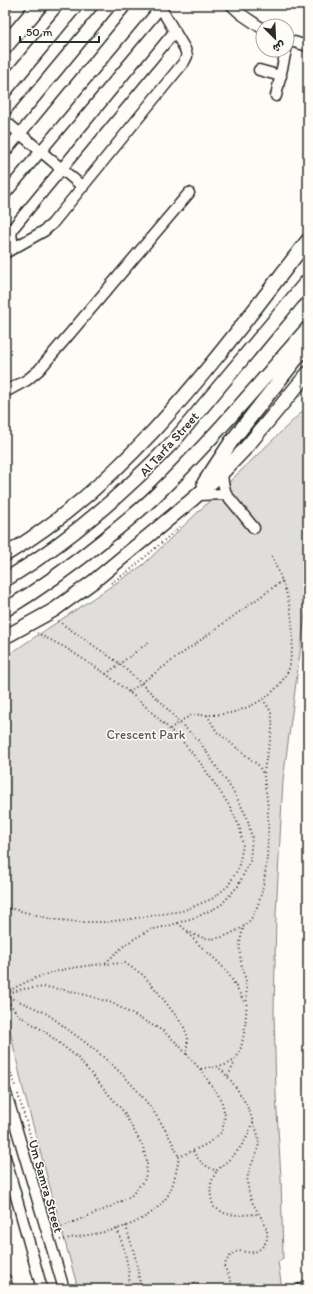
<svg xmlns="http://www.w3.org/2000/svg" width="313" height="1294" font-family="Itim,'Playpen Sans Arabic',sans-serif">
  <style>
    .green { fill: #dfdeda; stroke: #858482 }
    .lines { fill: none; stroke-linecap: round; stroke-linejoin: round }
    .minor-casing { stroke: #2b2b2b; stroke-width: 13 }
    .major-casing { stroke: #2b2b2b; stroke-width: 16 }
    .path { stroke: #2b2b2b; stroke-width: 2; stroke-dasharray: 1 3; stroke-linecap: butt }
    .minor { stroke: #fdfcf7; stroke-width: 10 }
    .major { stroke: #fdfcf7; stroke-width: 13 }
    .labels { text-anchor: middle; dominant-baseline: central; stroke-width: 3; stroke-linejoin: round; paint-order: stroke }
    .street-label { font-size: 13px; fill: #2b2b2b; stroke: #fdfcf7 }
    .park-label { font-size: 13px; fill: #585857; stroke: #fdfcf7 }
  </style>
  <rect width="100%" height="100%" fill="#fdfcf7"/>
  <filter id="ink" filterUnits="userSpaceOnUse"><feTurbulence type="fractalNoise" baseFrequency=".025" numOctaves="2"/><feDisplacementMap in="SourceGraphic" scale="8" xChannelSelector="R" yChannelSelector="G"/><feConvolveMatrix kernelMatrix="1 2 1 2 8 2 1 2 1" color-interpolation-filters="sRGB"/></filter>
  <g filter="url(#ink)">
    <path class="green" d="M308,406V593L283,780L276,915L274,1011L276,1095L281,1178L283,1258L278,1262L282,1289H78L23,1089L5,1008V657L143,565Z"/>
    <g class="lines">
      <g class="minor-casing">
        <path id="minor" d="M231,5L241,14L263,29
          M5,24L21,5
          M287,40L308,46
          M5,68L58,5
          M259,70L281,76
          M276,96L286,50
          M5,111L93,5
          M5,121L83,187
          M5,152L126,5
          M5,194L161,7
          M15,247C11,241 10,235 13,228L175,31
          M5,253L44,231L52,224L184,62L187,56L185,49L159,5
          M5,392L27,380L39,370L189,193
          M222,473L223,483L226,494L254,528
          M198,495L226,494
          M5,1090L64,1289
          M5,1157L42,1289
          M5,1279L8,1289
          M301,1289L308,1285"/>
      </g>
      <g class="major-casing">
        <path id="major" d="M204,483L231,442L308,344
          M5,555C131,480 220,353 308,240
          M5,580C68,542 123,494 174,441L308,280
          M5,610C41,588 74,564 106,538C123,524 141,510 157,494C210,442 259,384 308,328
          M5,637L54,610L94,581L193,499L222,473L244,450L308,373"/>
      </g>
      <path class="path" d="M111,583L129,571L182,525
        M58,621L119,663L162,703L179,722L199,741L233,791L247,817L252,838L250,861L238,886L221,905L199,916L168,926L149,930L126,944L104,964
        M5,651L10,648
        M106,674L149,642
        M129,692L282,581
        M207,715L217,732L258,765L264,775
        M170,729C177,724 185,717 194,715C198,714 204,716 209,715C216,715 224,714 230,713C254,707 277,694 288,671C290,667 290,661 291,656C297,622 287,587 271,556
        M5,907L51,919L79,922H106L130,919L182,911L212,899L228,886L238,869L243,846L240,828L229,805L202,765L182,741L140,701L106,674L66,648L37,633
        M178,923C190,935 207,943 225,936C234,932 244,928 250,920C267,898 269,840 268,813C268,800 265,788 264,776C264,756 276,732 271,713C270,709 266,704 263,700
        M188,933C201,949 220,960 231,978C236,986 240,995 245,1003
        M6,993C38,973 68,967 104,964
        M5,995L22,989L46,987L76,992L112,1003L163,1031L178,1044L187,1055
        M5,996C19,1001 34,1007 47,1014C55,1019 63,1026 71,1032C118,1065 156,1104 179,1157
        M5,997L18,1015L44,1031L77,1057L123,1111L143,1147L147,1164L145,1179L131,1196L108,1208L56,1229
        M5,1054L15,1086
        M201,1069C212,1066 223,1068 233,1061C246,1053 248,998 246,983C245,973 240,964 240,953C239,944 241,935 244,926
        M228,1076L235,1062
        M18,1094L32,1142
        M193,1151C200,1163 204,1165 216,1171C226,1162 238,1153 245,1140C249,1135 249,1128 253,1123C249,1105 233,1080 219,1068
        M216,1172C209,1184 209,1194 214,1207L226,1214L238,1215L259,1214
        M126,1226L136,1260L141,1289
        M117,1229C125,1248 129,1268 130,1289
        M60,1240C98,1232 140,1232 166,1198C173,1190 177,1168 179,1157L207,1144L222,1132L225,1115L221,1099L200,1069L187,1055V1046L188,1037L183,1025L157,991L143,975L125,963L105,964
        M179,1289C186,1282 196,1281 202,1289
        M230,1289L232,1283L224,1266C237,1237 248,1263 263,1246C274,1234 261,1218 255,1207C251,1201 249,1194 248,1187C243,1162 270,1153 253,1123"/>
      <use href="#minor" class="minor"/>
      <use href="#major" class="major"/>
    </g>
  </g>
  <g class="labels">
    <g class="street-label">
      <text transform="translate(169 444) rotate(-48)">Al Tarfa Street</text>
      <text transform="translate(46 1186) rotate(74)">Um Samra Street</text>
    </g>
    <g class="park-label">
      <text x="146" y="734">Crescent Park</text>
    </g>
  </g>
  <rect width="313" height="1294" fill="none" stroke="#fdfcf7" stroke-width="20"/>
  <rect x="10" y="10" width="293" height="1274" fill="none" stroke="#2b2b2b" stroke-width="1.5" filter="url(#ink)"/>
  <g transform="translate(275 38) rotate(156)"><circle r="19" fill="#fdfcf7" stroke="#a9a8a5"/>
  <path d="M0-3L7 15L0 10L-7 15Z" fill="#2b2b2b"/>
  <text y="-6" font-size="11" font-weight="bold" text-anchor="middle" fill="#2b2b2b">ش</text>
  </g>
  <path d="M20 36v6h79v-6" fill="none" stroke="#2b2b2b" stroke-width="2"/>
  <text x="26" y="36" font-size="12" fill="#2b2b2b" stroke="#fdfcf7" stroke-width="3" paint-order="stroke">50 m</text>
</svg>
